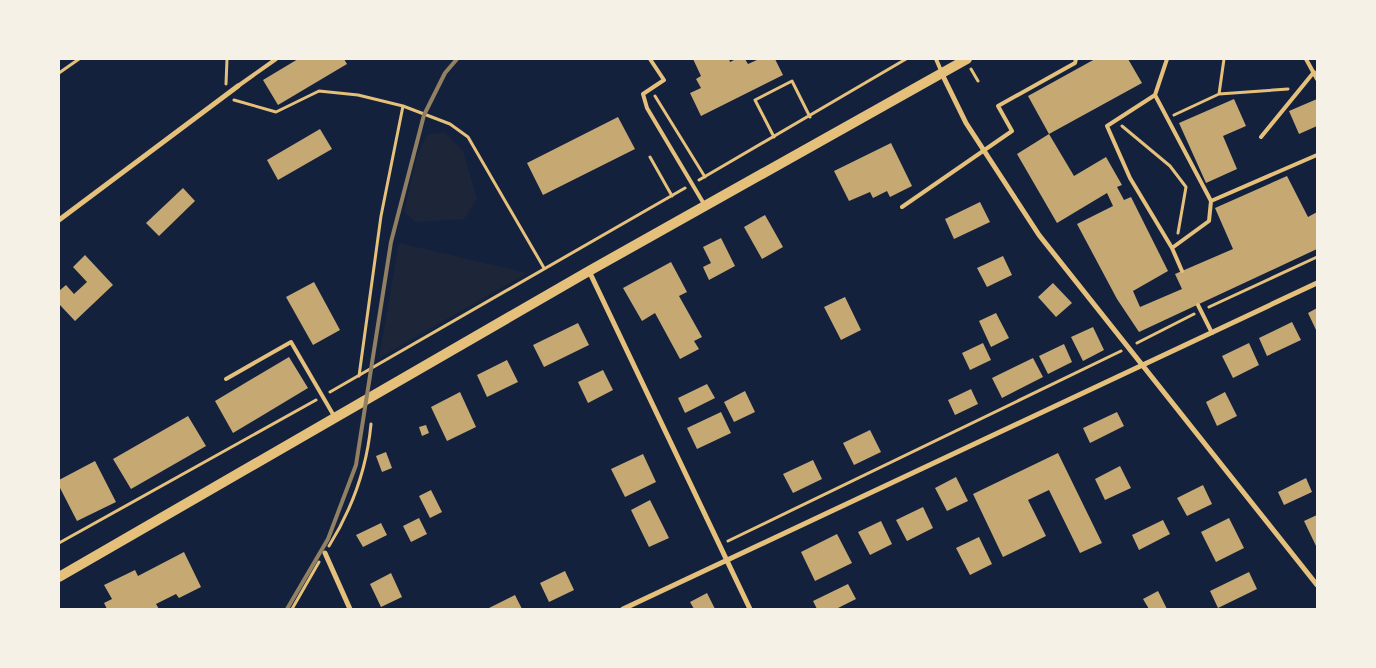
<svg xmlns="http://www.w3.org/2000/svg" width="1376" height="668" font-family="Ubuntu,sans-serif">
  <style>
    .green { fill: #1d2539 }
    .building { fill: #c6a872 }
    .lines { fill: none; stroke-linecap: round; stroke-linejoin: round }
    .path { stroke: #e5c07b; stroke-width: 3 }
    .service { stroke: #e5c07b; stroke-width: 4 }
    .minor { stroke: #e5c07b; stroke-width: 5 }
    .secondary { stroke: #e5c07b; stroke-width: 10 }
    .rail { stroke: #918062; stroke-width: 4 }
  </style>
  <rect width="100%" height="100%" fill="#14213d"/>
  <path class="green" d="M445,132L463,151L477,199L464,219L415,222L404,212L417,156L427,135Z
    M399,243L527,273L379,358Z"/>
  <path class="building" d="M298,59H344L347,64L278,105L263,80Z
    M693,59H729L730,62L736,59H745L748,64L759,59H775L783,75L701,116L690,93L701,88L696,79L701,76Z
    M1095,59H1128L1142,83L1049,134L1028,96Z
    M1234,99L1246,126L1223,136L1237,169L1206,183L1179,123Z
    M1317,99V126L1299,134L1289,111Z
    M618,117L635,149L543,195L527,163Z
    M320,129L332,149L278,180L267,160Z
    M1049,134L1074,176L1106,157L1122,185L1117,187L1124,200L1131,197L1168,271L1133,291L1140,307L1182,289L1175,274L1233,249L1215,208L1287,176L1308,217L1317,212V249L1139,332L1117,299L1077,224L1113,206L1107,193L1057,223L1017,154Z
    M891,143L912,186L890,197L887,191L873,198L870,192L849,201L834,171Z
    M183,188L195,201L159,236L146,223Z
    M980,202L990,222L954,239L945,219Z
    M765,215L783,247L762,259L744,227Z
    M721,238L735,266L709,280L703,267L711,263L703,247Z
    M85,255L113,285L75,321L59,304V291L66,285L74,294L87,282L73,267Z
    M1003,256L1012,275L987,287L977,268Z
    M671,262L687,292L679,296L702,337L694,341L699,349L680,359L655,313L642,321L623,288Z
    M314,282L340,330L313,345L286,297Z
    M1053,283L1072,303L1056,317L1038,297Z
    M845,297L861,330L841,340L824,307Z
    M1317,308V332L1308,313Z
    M996,313L1009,338L991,347L979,321Z
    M1292,322L1301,340L1267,356L1259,338Z
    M578,323L589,345L544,367L533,345Z
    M1093,327L1104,350L1083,361L1071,337Z
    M983,343L991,360L970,370L962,353Z
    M1249,343L1259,365L1233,378L1222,356Z
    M1064,344L1072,362L1048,374L1039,356Z
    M289,357L308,388L233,433L215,401Z
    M1033,358L1043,377L1002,398L992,378Z
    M507,360L518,382L487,397L477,375Z
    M603,370L613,390L588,403L578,382Z
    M707,384L715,398L685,413L678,398Z
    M971,389L978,404L955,415L948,400Z
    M745,391L755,412L734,422L724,402Z
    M460,392L476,427L447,441L431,407Z
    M1225,392L1237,416L1217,426L1206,402Z
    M721,412L731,433L697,449L687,428Z
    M1117,412L1124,426L1090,443L1083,428Z
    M188,416L206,446L131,489L113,459Z
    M426,425L429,433L422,436L419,427Z
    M870,430L881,452L854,465L843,443Z
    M386,452L392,468L382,472L376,456Z
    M1058,453L1102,543L1080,553L1049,490L1028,500L1046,536L1003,557L973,494Z
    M643,454L656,482L625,497L611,469Z
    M813,460L822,479L793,493L783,474Z
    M95,461L116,502L77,521L59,486V480Z
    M1120,466L1131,488L1105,500L1095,479Z
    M956,477L968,501L947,511L935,488Z
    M1306,478L1312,492L1284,505L1278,492Z
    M1203,485L1212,504L1187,516L1177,498Z
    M431,490L442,512L430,518L419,496Z
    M650,500L669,538L649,547L631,510Z
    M923,507L933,528L907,541L896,520Z
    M1317,515V548L1304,521Z
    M419,518L427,534L411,542L403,526Z
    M1229,518L1244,548L1216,562L1201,532Z
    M1163,520L1170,534L1139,550L1132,535Z
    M881,521L892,544L870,555L858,532Z
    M381,523L387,535L363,547L356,535Z
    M837,534L852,563L815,581L801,552Z
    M979,537L992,564L970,575L956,548Z
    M184,552L201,587L179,598L176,594L156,604L159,609H107L104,603L112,599L104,585L135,570L138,576Z
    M565,571L574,590L549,602L540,583Z
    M1249,572L1257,589L1218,608L1210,591Z
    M391,573L402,597L381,607L370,584Z
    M848,584L856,599L836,609H817L813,601Z
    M1158,591L1167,609H1149L1143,599Z
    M707,593L715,609H694L690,602Z
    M515,595L522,609H487Z"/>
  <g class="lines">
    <path class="path" d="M1224,59L1219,94L1288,89
      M971,69L978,81
      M59,73L79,59
      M226,84L227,59
      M655,96L705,177
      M234,100L276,112L319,91L358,95L403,106L450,124L468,137L544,268
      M1174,115L1219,94
      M1122,126L1170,166L1186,187L1178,233
      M774,137L755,100L792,81L810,117
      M650,157L672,196
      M699,180L906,59
      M1209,307L1317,257
      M1137,343L1194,314
      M359,376L381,216L403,106
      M330,392L685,188
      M728,541L1121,351
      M59,543L316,400
      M329,546C352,509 367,467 371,424
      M292,609L319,562"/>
    <path class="service" d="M650,59L664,80L643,94L647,108L704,204
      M936,59L942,73
      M1306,59L1317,79
      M238,86L276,59
      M1155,95L1211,201L1209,221L1172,248L1130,178L1107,126L1155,95L1167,59
      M1261,137L1314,72
      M1211,201L1317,155
      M902,207L1012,131L998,106L1075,63L1076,59
      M1172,248L1182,271
      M1198,305L1212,333
      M226,379L291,342L334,416"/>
    <path class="minor" d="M942,74L966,123L1039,235L1317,585
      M59,220L238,86
      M589,271L750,609
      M325,553L350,609
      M623,609L1317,283"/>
    <path class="secondary" d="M59,577L589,271L967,59"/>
    <path class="rail" d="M287,609L328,539L356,465L391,242L424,115L445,73L457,59"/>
  </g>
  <rect width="1376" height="668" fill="none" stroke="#f6f1e7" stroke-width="120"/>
</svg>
